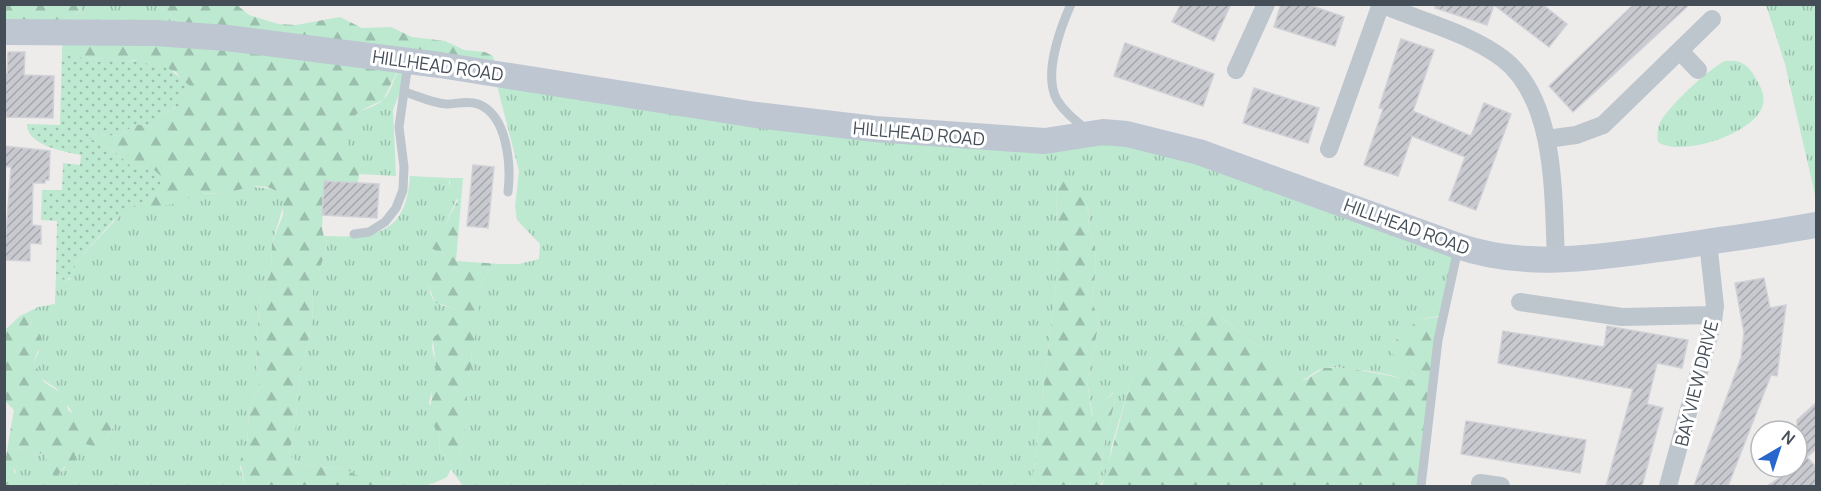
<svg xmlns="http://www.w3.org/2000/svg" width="1821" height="491" font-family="Manrope,sans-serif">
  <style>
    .grass { fill: url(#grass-tufts) }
    .forest { fill: url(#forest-firs) }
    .garden { fill: url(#garden-dots) }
    .building { fill: url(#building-hatch); stroke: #d0d1d7; stroke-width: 1.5 }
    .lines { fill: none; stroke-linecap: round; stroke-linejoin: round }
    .lane { stroke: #bdc5cd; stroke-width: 9 }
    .street { stroke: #bdc5cd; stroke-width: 18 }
    .secondary { stroke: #bdc6d1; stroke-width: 26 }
    .labels { text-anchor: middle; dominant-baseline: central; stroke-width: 6; stroke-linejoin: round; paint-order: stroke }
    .street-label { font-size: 18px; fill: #454e57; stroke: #fff }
  </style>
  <defs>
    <pattern id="grass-tufts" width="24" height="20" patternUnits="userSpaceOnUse" patternTransform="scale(1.5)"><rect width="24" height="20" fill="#bce9d0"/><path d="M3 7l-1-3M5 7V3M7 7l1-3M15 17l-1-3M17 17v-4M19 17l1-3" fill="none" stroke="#9bbfac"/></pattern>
    <pattern id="forest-firs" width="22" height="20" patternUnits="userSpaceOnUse" patternTransform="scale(1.5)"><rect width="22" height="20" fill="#bce9d0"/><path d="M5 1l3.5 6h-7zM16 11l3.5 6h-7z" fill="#9bbfac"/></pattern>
    <pattern id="garden-dots" width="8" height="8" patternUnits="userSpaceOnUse" patternTransform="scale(1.5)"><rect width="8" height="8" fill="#bce9d0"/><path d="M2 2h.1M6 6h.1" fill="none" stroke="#9bbfac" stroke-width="1.8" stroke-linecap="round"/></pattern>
    <pattern id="building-hatch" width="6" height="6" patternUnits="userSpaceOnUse" patternTransform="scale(1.5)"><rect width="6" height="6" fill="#c8cad0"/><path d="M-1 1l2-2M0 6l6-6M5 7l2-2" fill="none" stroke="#a4a6ac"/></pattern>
  </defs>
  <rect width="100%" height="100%" fill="#eeebeb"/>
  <path class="grass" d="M80,5H163V9L184,27L74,23L75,15L82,9Z
    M1766,5H1816V199L1785,64Z
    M404,61L401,89L393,110L396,176L359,174C361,157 348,154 347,140C343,106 369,114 384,99C393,89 395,72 404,61Z
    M1725,61C1741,60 1747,64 1755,77C1760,86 1765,93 1763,104C1758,133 1681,158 1658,142C1657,134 1657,127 1662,119C1673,103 1708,69 1725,61Z
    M494,74L756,117L1103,132L1458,246L1441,316L1418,319L1403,335L1392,342L1402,365L1423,382L1415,383C1399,375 1343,365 1325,368C1311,370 1307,385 1291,379L1283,366L1264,347L1249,341L1222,317L1208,312L1177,328L1131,380L1111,448L1107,474L1100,486L1103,449L1116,397L1113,392L1093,417L1087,381L1099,322L1092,301L1096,267L1095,247L1089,229L1088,207L1075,181L1058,182L1056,195L1058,266L1032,486H463L451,469L447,477C436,483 414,491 402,486C396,484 392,478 385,478C366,477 364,483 346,469C328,466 300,471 288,453L295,432L299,378L312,325L313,289L327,247L324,236C374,238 406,236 410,176L449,178V184L458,196L446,223L433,231L437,250L445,255C436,266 418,295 441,305C445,307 451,306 455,308L457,312C450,324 438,329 433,342C430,351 436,357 436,366C436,369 430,401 429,403L439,434L440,452L451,465L460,454L467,421V380L472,363L471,348L481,283L490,269L500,264H519L539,259L540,244L517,220L515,207L519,171Z
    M244,186L276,189L283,197L284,204L272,243L271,273L261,293L259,305L256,366L260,389L254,395L249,413L247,445L240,468L245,486H7L16,472C11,463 10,454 19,447L31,455L44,453L55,479L68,464L75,446L79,442L100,447L106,442L113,427L80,425C75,418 60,391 57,389C44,379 39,381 34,362L39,351L27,328L34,319L38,307L55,304L56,274L65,281L70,279L77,261L123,212L143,205H167L199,193L216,194Z"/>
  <path class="forest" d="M5,5H80L82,8L75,15L74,22L5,31Z
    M162,5H237L249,15L278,24L296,25L340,17L362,28L391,27L412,37L445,41L464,50L485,52L493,56L494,62L184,27L163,9Z
    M63,34L399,68L383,100C362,110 342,116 348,144C359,161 361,162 358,183L324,182L322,229L327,247L313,289L312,325L299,378L295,432L288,453C300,471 328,466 346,469C369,487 380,469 402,486H245L240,461L247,445L249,413L254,395L260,389L256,366L259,305L261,293L271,273L272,243L283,215V197C264,176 240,192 218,194C211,194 206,192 199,194C190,196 183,202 173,204C155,207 142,206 123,212L159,191L144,170L133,168L114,151L89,138L97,134L119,136L136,124L151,127L162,114L176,108L180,94L188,89L176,72L162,67L152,66L135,60L126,62L110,58L85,59L62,52Z
    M1060,175L1075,181L1087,198L1089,229L1095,247L1096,267L1092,301L1099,322L1087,381L1092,416L1114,392L1116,397L1103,449L1100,486H1032L1058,266L1056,195Z
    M449,178H463L456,261L500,264L490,269L481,283L477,331L471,348L472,364L467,380V421L460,454L451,465L440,452L439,434L428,415L432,398L430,383L436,368L433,339L457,312L455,308L436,303C423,281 432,272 445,255L425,245L433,231L446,223L458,200L451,189Z
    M38,307L34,319L27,327C53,336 37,346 34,362L44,382L66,396L68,410L80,419L81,425L101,419L113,426L106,442L99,448L79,442L75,446V463L64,467L55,480L44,453L31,455L19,447C7,457 16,468 15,480L5,486V462L14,410L5,401V330L20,316Z
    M1208,312L1217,313L1249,341L1264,347L1283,366L1291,379L1305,380L1324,368H1348L1422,382C1413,371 1390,361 1390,344L1403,335L1418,319L1441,317L1420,486H1102L1131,380L1177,328Z"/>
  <path class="garden" d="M62,52L86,59L110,58L126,62L139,60L152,66L167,67L191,87L180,94L179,106L162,114L151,127L136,124L119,136L97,134L89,138L114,151L133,168L153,169L161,176L159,191L114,220L77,261L71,277L65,281L56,274L57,221L41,220L42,190H62L63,163L80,165L81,155C65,152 26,145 27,124L60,125Z"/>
  <path class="building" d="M1181,4H1231L1214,41L1172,22Z
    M1281,4H1307L1344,17L1335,46L1274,27Z
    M1435,4H1542L1567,24L1549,47L1494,5L1487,25L1435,8Z
    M1634,4H1690L1573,112L1549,86Z
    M1401,39L1434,50L1413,111L1471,136L1484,103L1511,114L1476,210L1449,200L1465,157L1412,136L1398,176L1364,165L1383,109L1379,108Z
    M1125,43L1214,74L1203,106L1114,76Z
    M8,52H25L24,75L54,76L53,118L4,117V74H7Z
    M1254,88L1319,108L1308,143L1243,123Z
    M4,146L50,151L49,180H45V183H33L32,225L41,226V244L30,243V261L4,260L11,167L4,166Z
    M473,165L494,167L488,228L467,226Z
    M324,181L379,184L377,218L322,215Z
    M1764,278L1770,308L1786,305L1777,376L1771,375L1728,486H1694L1741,358L1744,333L1735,283Z
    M1607,326L1688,340L1682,368L1657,363L1647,404L1663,408L1642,486H1606L1633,389L1498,363L1503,331L1604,347Z
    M1816,403V449L1807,457L1797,445V420Z
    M1466,421L1586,440L1580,473L1461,454Z
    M1807,457L1816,467V486H1767L1797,467Z"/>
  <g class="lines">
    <path class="lane" d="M1071,4C1060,29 1043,75 1057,100C1064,112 1076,121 1087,130
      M405,92C418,96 432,103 446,104C457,104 467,100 478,104C508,115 511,166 508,192
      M354,234L369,232L385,222L396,208L403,190L404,167L399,127L408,63
      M1421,486L1438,340L1458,249"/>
    <path class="street" d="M1680,51L1698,70
      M1236,70L1266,4
      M1547,139L1576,135L1603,125L1712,19
      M1329,149L1381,4C1420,21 1467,32 1502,58C1557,99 1553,198 1556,259
      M1520,302L1622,317L1714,315
      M1480,483L1501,486
      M1668,486L1713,321L1715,306L1708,242"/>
    <path class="secondary" d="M4,32L155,33L227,38L440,65L756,115L875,129L1045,141L1103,132L1127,134L1199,152L1458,246C1529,271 1608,256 1681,246C1726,239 1772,233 1816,225"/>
  </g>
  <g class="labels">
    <g class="street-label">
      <text transform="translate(438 65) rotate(8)">HILLHEAD ROAD</text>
      <text transform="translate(919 133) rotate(5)">HILLHEAD ROAD</text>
      <text transform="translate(1407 226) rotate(20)">HILLHEAD ROAD</text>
      <text transform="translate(1696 383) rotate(-76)">BAY VIEW DRIVE</text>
    </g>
  </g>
  <rect width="1821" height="491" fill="none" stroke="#454e57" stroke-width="12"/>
  <g transform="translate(1779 449) rotate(39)"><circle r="28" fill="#ffffff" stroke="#b5b8bc" stroke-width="1.5"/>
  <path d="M0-4.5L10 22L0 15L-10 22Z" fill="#2766cc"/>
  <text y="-9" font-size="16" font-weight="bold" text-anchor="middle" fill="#454e57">N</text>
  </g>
</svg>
